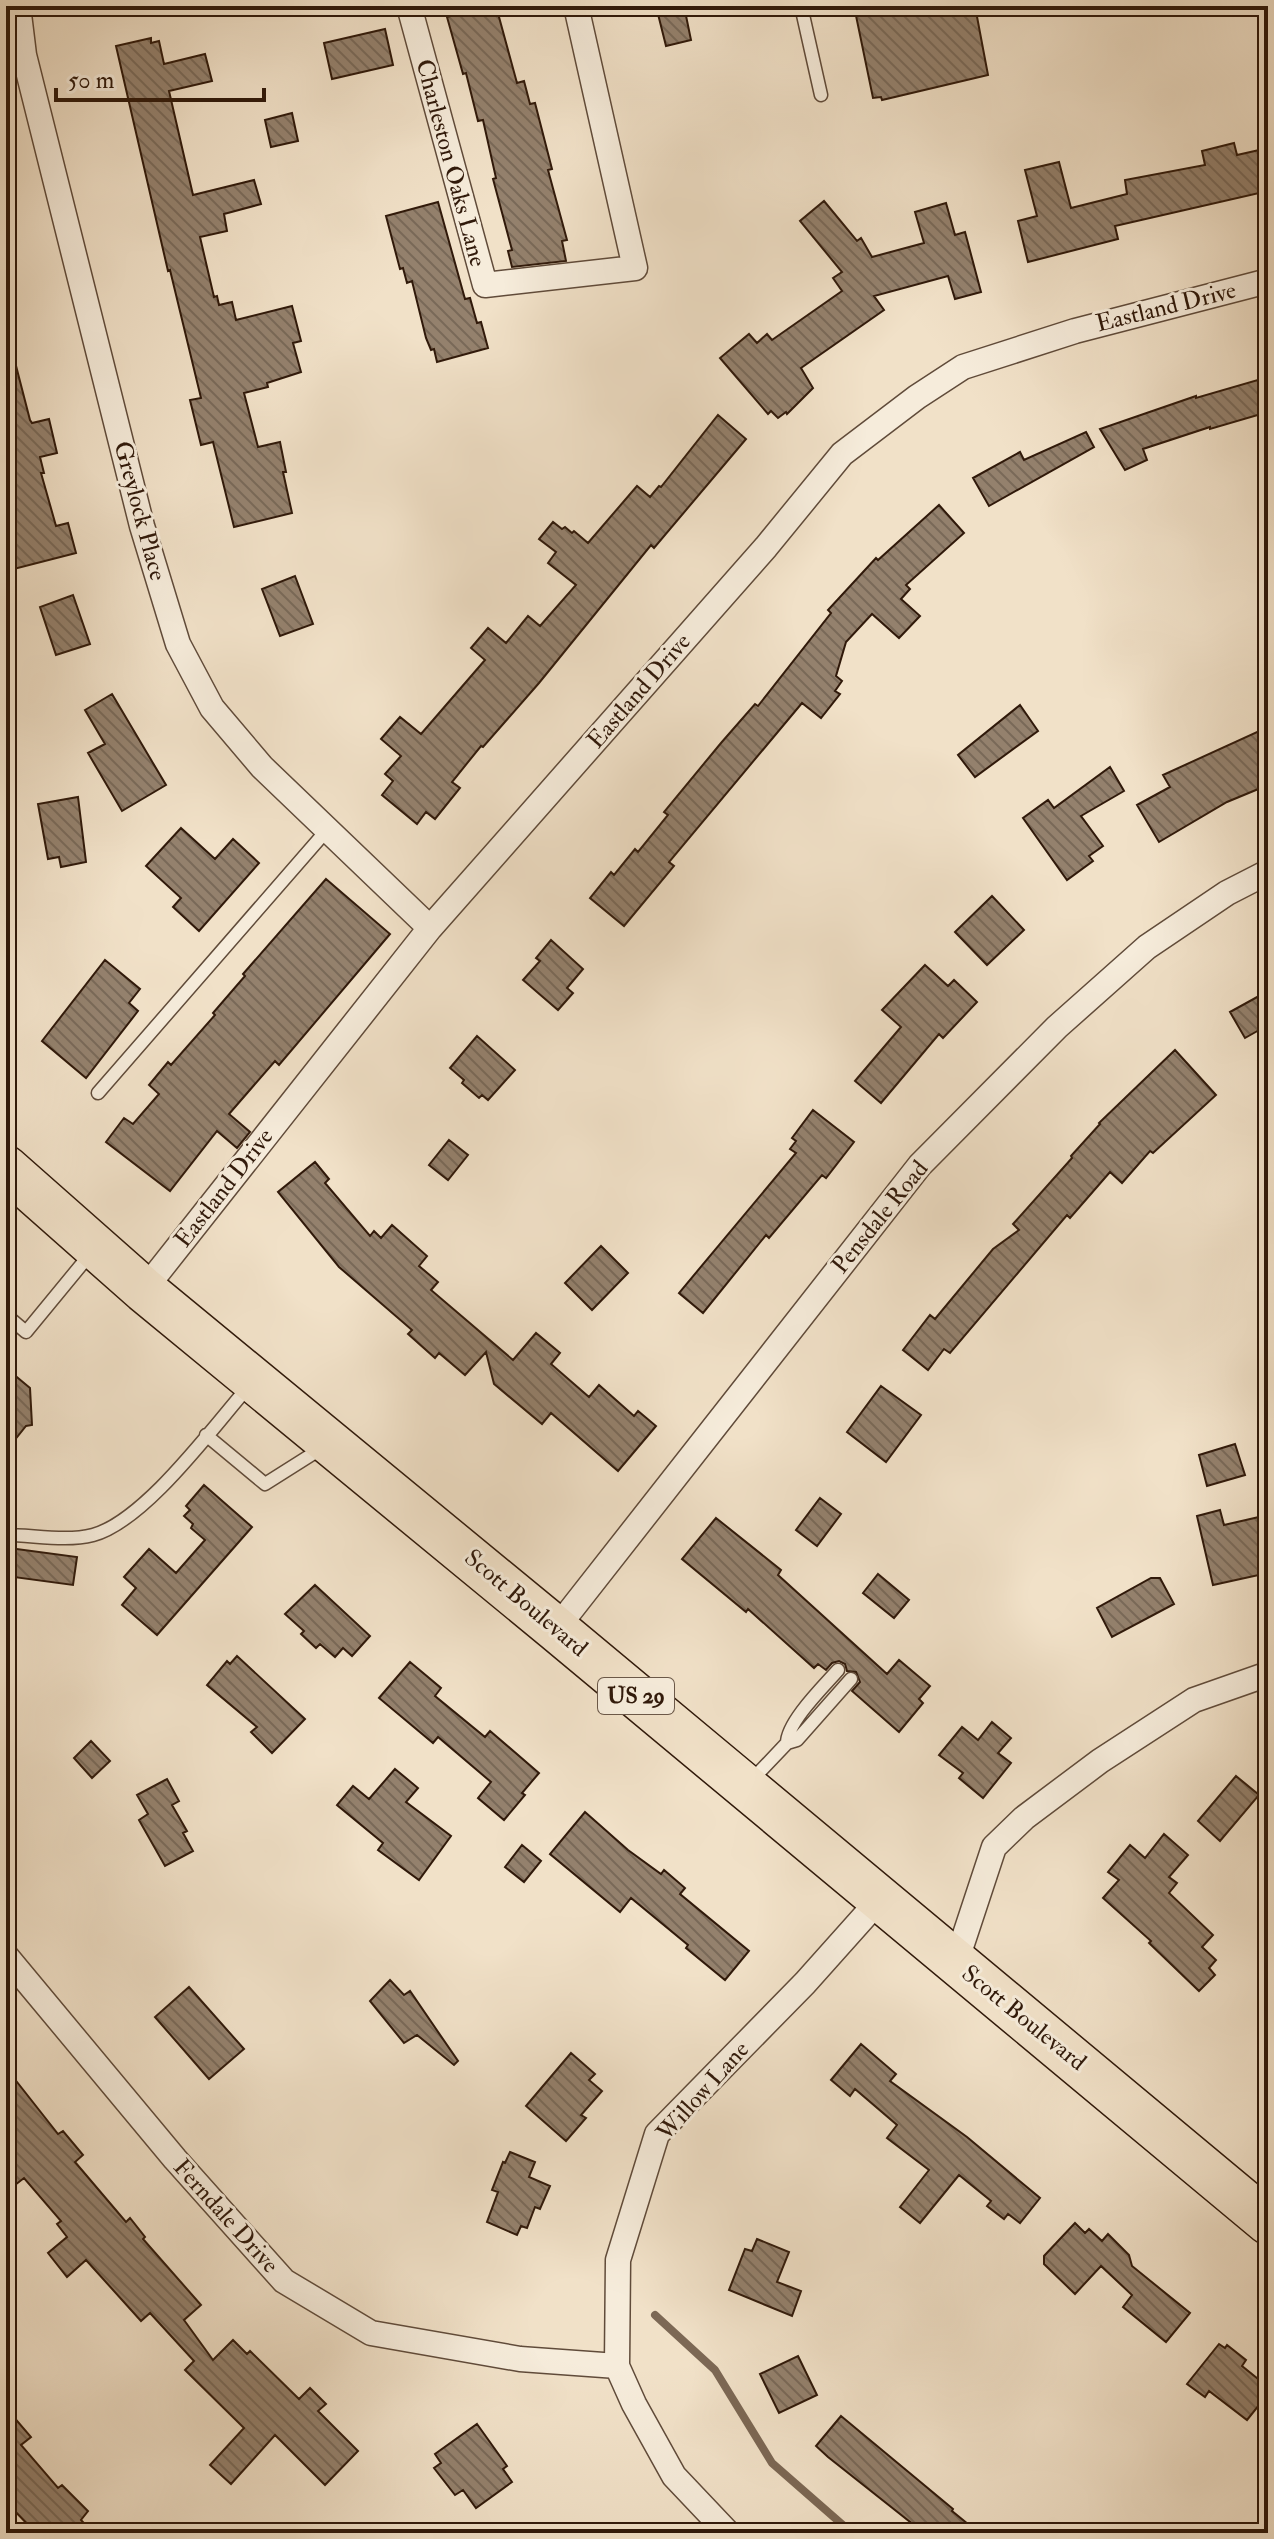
<svg xmlns="http://www.w3.org/2000/svg" width="1274" height="2539" font-family="'IM FELL Double Pica',serif">
  <style>
    .lines { fill: none; stroke-linecap: round; stroke-linejoin: round }
    .stream { stroke: #7c6855; stroke-width: 8 }
    .building { fill: url(#building-back-hatch); stroke: #30190a; stroke-width: 2 }
    .lane-casing { stroke: #604b3a; stroke-width: 15 }
    .street-casing { stroke: #604b3a; stroke-width: 27 }
    .highway-casing { stroke: #30190a; stroke-width: 47 }
    .lane { stroke: #f6ecdb; stroke-width: 12 }
    .street { stroke: #f6ecdb; stroke-width: 24 }
    .highway { stroke: #f1e1c8; stroke-width: 44 }
    .labels { text-anchor: middle; dominant-baseline: central; stroke-width: 6; stroke-linejoin: round; paint-order: stroke }
    .shield { fill: #f6ecdb; stroke: #6b5849; stroke-width: 2 }
    .shield-label { font-size: 22px; font-weight: bold; fill: #30190a }
    .street-label { font-size: 24px; fill: #30190a; stroke: #f6ecdb }
  </style>
  <defs>
    <pattern id="building-back-hatch" width="6" height="6" patternUnits="userSpaceOnUse" patternTransform="scale(2)"><rect width="6" height="6" fill="#94816d"/><path d="M-1 5l2 2M0 0l6 6M5-1l2 2" fill="none" stroke="#796958"/></pattern>
  </defs>
  <rect width="100%" height="100%" fill="#f1e1c8"/>
  <filter id="stains"><feTurbulence type="fractalNoise" baseFrequency=".0025" numOctaves="4"/><feColorMatrix values="0 0 0 0 .2 0 0 0 0 .09 0 0 0 0 .02 0 0 0 .5 -.17"/></filter>
  <radialGradient id="worn" r=".72"><stop offset=".6" stop-color="#630" stop-opacity="0"/><stop offset="1" stop-color="#630" stop-opacity=".3"/></radialGradient>
  <g class="lines">
    <path class="stream" d="M655,2315L715,2370L772,2463L852,2533"/>
  </g>
  <path class="building" d="M486,6H496L517,83L524,81L530,104L535,103L552,169L548,170L567,240L562,241L566,261L512,267L508,251L512,250L493,179L496,178L483,120L478,121L466,73L463,74L447,17Z
    M656,6H684L691,40L666,46Z
    M854,6H975L988,75L882,100L881,97L873,98Z
    M385,29L393,65L332,79L324,43Z
    M151,38V43L159,41L164,64L205,54L212,81L169,91L193,195L254,180L261,204L224,214L227,231L200,237L214,297L217,296L219,305L232,302L236,320L292,306L301,341L293,343L301,372L267,383L268,387L244,393L258,447L280,442L286,472H283L292,513L234,527L213,442L201,445L190,400L201,398L170,270L168,271L116,46Z
    M292,113L298,141L271,147L265,120Z
    M1234,143L1237,155L1268,148V191L1115,226L1118,239L1028,262L1018,221L1037,216L1025,170L1059,162L1071,208L1127,194L1125,180L1205,165L1202,151Z
    M824,201L857,241L861,238L872,257L924,243L915,212L946,203L955,235L965,232L981,292L955,299L948,276L874,296L884,310L801,368L813,388L787,414L786,412L778,418L771,411L768,414L720,358L749,334L757,343L767,334L772,340L842,291L833,278L842,272L800,221Z
    M438,202L465,299L470,298L477,323L481,322L488,348L437,362L434,349L431,350L426,338L412,281L407,283L403,268L400,269L386,216Z
    M14,358L30,420L32,423L49,419L57,453L40,457L44,473H41L56,526L68,523L76,553L6,571V359Z
    M1268,377V412L1210,429V427L1143,449L1147,460L1125,470L1100,429L1196,396V398Z
    M718,415L746,439L654,548L651,545L539,683L483,747L481,746L452,782L460,788L435,819L426,812L417,824L382,795L393,781L385,774L401,756L381,739L400,717L421,734L485,660L471,648L488,628L506,643L528,616L540,626L576,585L548,563L556,552L539,539L553,522L562,529L565,527L572,533L574,531L588,543L637,486L650,497L659,486L661,487Z
    M1086,432L1094,447L989,506L973,478L1020,452L1024,460Z
    M939,505L964,533L906,585L910,589L901,599L920,616L899,638L872,614L846,642L836,676L842,681L835,691L840,694L821,718L802,703L669,862L674,866L624,926L590,898L611,872L614,875L635,849L638,852L668,815L664,812L721,743L755,704L758,706L831,613L828,610L876,558L878,560Z
    M295,576L313,624L280,636L262,589Z
    M73,595L90,644L56,655L40,607Z
    M112,694L166,785L122,811L88,753L105,744L85,710Z
    M1020,705L1038,731L975,777L958,755Z
    M1268,727V785L1227,802L1159,842L1137,805L1170,787L1163,775Z
    M1110,767L1124,791L1081,816L1103,846L1089,856L1093,861L1067,880L1023,818L1048,800L1054,808Z
    M78,797L86,862L61,867L59,857L48,859L38,804Z
    M181,828L215,859L233,839L259,863L199,931L173,907L181,898L146,866Z
    M326,879L390,934L279,1065L275,1061L229,1114L250,1132L237,1148L217,1131L170,1191L106,1142L124,1118L133,1124L159,1094L149,1085L168,1062L171,1065L215,1015L213,1013L245,976L243,974Z
    M992,896L1024,930L987,965L955,932Z
    M551,940L583,969L567,988L573,993L558,1010L523,980L540,961L536,958Z
    M105,960L140,989L129,1003L138,1011L86,1078L42,1041Z
    M925,965L948,986L954,980L977,1002L943,1038L939,1034L881,1103L855,1081L901,1027L882,1010Z
    M1268,991V1025L1245,1038L1230,1012Z
    M477,1036L515,1070L488,1100L482,1095L479,1098L462,1083L464,1080L450,1068Z
    M1175,1050L1216,1095L1153,1153L1150,1151L1122,1183L1110,1172L1070,1218L1067,1215L950,1353L944,1349L928,1370L903,1350L930,1315L935,1319L993,1249L1019,1230L1013,1224L1072,1158L1071,1156L1100,1124L1099,1123Z
    M813,1110L854,1142L826,1178L822,1175L769,1238L766,1235L703,1313L679,1293L796,1153L790,1149L796,1141L792,1138Z
    M449,1140L468,1155L448,1180L429,1165Z
    M315,1162L329,1179L325,1183L370,1236L374,1231L381,1238L392,1225L427,1256L419,1266L438,1282L431,1290L513,1360L536,1333L560,1353L551,1364L589,1397L599,1385L634,1416L638,1411L656,1426L618,1471L551,1413L542,1424L494,1384L486,1352L465,1375L439,1353L435,1358L408,1334L412,1330L339,1267L278,1192Z
    M601,1246L628,1273L592,1310L565,1283Z
    M6,1368L30,1388L32,1425L26,1426L6,1451Z
    M881,1386L921,1415L886,1462L847,1432Z
    M1235,1444L1245,1475L1207,1486L1199,1455Z
    M204,1485L252,1527L157,1635L122,1605L136,1588L124,1577L149,1549L176,1573L205,1540L191,1528L193,1524L184,1516L190,1510L186,1506Z
    M820,1498L841,1514L817,1546L796,1530Z
    M1220,1510L1224,1525L1259,1517L1268,1555V1573L1213,1585L1197,1516Z
    M716,1518L781,1570L778,1575L887,1674L899,1660L930,1686L919,1699L923,1703L899,1732L852,1691L860,1682L856,1672L847,1671L845,1664L839,1661L832,1663L826,1670L818,1664L814,1668L748,1609L746,1612L682,1559Z
    M9,1548L77,1557L73,1585L6,1576Z
    M878,1574L909,1600L894,1618L863,1593Z
    M1151,1578H1160L1174,1604L1112,1637L1097,1608Z
    M315,1585L370,1636L352,1656L343,1648L335,1657L320,1644L316,1648L301,1634L304,1631L285,1614Z
    M237,1656L305,1719L272,1753L251,1732L257,1727L207,1685L227,1661L230,1664Z
    M410,1662L441,1688L435,1696L485,1737L490,1731L539,1773L522,1793L525,1795L504,1820L478,1798L491,1782L438,1737L433,1743L379,1698Z
    M992,1722L1011,1738L998,1753L1011,1763L983,1798L959,1778L963,1773L939,1755L962,1727L978,1740Z
    M91,1741L110,1761L92,1778L74,1758Z
    M395,1769L418,1788L406,1802L451,1836L419,1880L378,1850L383,1843L337,1805L353,1786L369,1799Z
    M1236,1776L1259,1795L1220,1841L1198,1821Z
    M167,1779L179,1801L172,1805L187,1831L183,1833L193,1851L165,1866L139,1820L148,1814L137,1795Z
    M585,1812L628,1850L661,1874L664,1870L685,1888L680,1894L749,1951L725,1980L686,1948L688,1945L631,1898L620,1912L550,1854Z
    M1164,1834L1188,1855L1169,1877L1177,1883L1169,1893L1213,1935L1202,1947L1216,1960L1209,1968L1215,1975L1199,1991L1149,1943L1151,1941L1103,1898L1119,1880L1108,1872L1130,1845L1145,1858Z
    M522,1845L541,1861L524,1882L505,1867Z
    M390,1980L404,1995L410,1991L458,2061L454,2065L417,2035L404,2043L370,2001Z
    M189,1987L244,2049L209,2079L155,2017Z
    M861,2044L896,2074L890,2081L967,2137L1040,2198L1020,2223L1008,2214L1004,2219L987,2206L991,2201L959,2175L920,2223L900,2207L929,2170L887,2138L897,2125L855,2089L850,2096L831,2080Z
    M571,2053L595,2074L589,2080L602,2091L581,2115L586,2118L566,2141L526,2106Z
    M6,2068L58,2134L63,2131L83,2155L75,2162L126,2222L130,2218L145,2237L143,2239L201,2305L184,2320L213,2360L233,2340L247,2354L250,2351L299,2399L310,2388L326,2404L318,2411L358,2451L325,2485L275,2435L231,2484L210,2465L244,2428L185,2370L194,2361L150,2313L141,2321L86,2260L67,2277L48,2253L67,2237L57,2224L61,2221L24,2178L6,2192Z
    M510,2152L535,2162L529,2177L550,2186L540,2209L535,2207L527,2228L521,2226L517,2235L487,2222L498,2192L492,2190L503,2162L505,2163Z
    M1075,2223L1085,2233L1089,2229L1102,2241L1108,2234L1129,2255L1132,2266L1190,2313L1166,2342L1123,2307L1132,2295L1101,2266L1075,2294L1044,2264V2256Z
    M757,2239L789,2252L777,2282L801,2291L792,2316L729,2290L745,2249L752,2251Z
    M1219,2344L1225,2348L1227,2345L1246,2360L1242,2366L1268,2387V2394L1247,2420L1209,2391L1205,2397L1187,2384Z
    M798,2356L817,2395L779,2413L760,2374Z
    M6,2408L31,2437L21,2445L58,2488L62,2485L88,2511L81,2520L93,2533H36L6,2502Z
    M841,2416L953,2509L952,2511L979,2533H924L828,2457L816,2446Z
    M477,2424L507,2466L503,2469L512,2482L476,2508L463,2490L455,2495L434,2468L441,2463L435,2454Z"/>
  <g class="lines">
    <g class="lane-casing">
      <path id="lane" d="M801,6L821,95
        M98,1093L327,830
        M6,1315L26,1332L91,1253
        M206,1435L265,1484L322,1448
        M6,1535C33,1535 66,1542 93,1535C145,1521 213,1427 249,1386
        M787,1743L797,1740L851,1679
        M750,1782L787,1743C787,1722 824,1686 838,1670"/>
    </g>
    <g class="street-casing">
      <path id="street" d="M18,6L24,55L142,526L178,644L212,708L262,767L430,928
        M409,6L485,285L635,268L576,6
        M144,1290L430,928L766,547L842,454L917,397L963,367L1075,331L1268,281
        M556,1629L920,1165L1057,1027L1147,947L1227,893L1268,872
        M6,1956L175,2159L284,2281L371,2333L520,2359L617,2366
        M956,1962L994,1847L1024,1818L1100,1761L1194,1700L1268,1674
        M728,2533L674,2476L634,2404L617,2366L618,2260L657,2134L805,1983L880,1899"/>
    </g>
    <g class="highway-casing">
      <path id="highway" d="M6,1168L144,1290L556,1629L1268,2222"/>
    </g>
    <use href="#lane" class="lane"/>
    <use href="#street" class="street"/>
    <use href="#highway" class="highway"/>
  </g>
  <g class="labels">
    <rect class="shield" x="598" y="1678" width="76" height="36" rx="6"/>
    <g class="shield-label">
      <text x="636" y="1696">US 29</text>
    </g>
    <g class="street-label">
      <text transform="translate(451 163) rotate(75)">Charleston Oaks Lane</text>
      <text transform="translate(1166 307) rotate(-14)">Eastland Drive</text>
      <text transform="translate(140 511) rotate(75)">Greylock Place</text>
      <text transform="translate(639 691) rotate(-49)">Eastland Drive</text>
      <text transform="translate(224 1188) rotate(-52)">Eastland Drive</text>
      <text transform="translate(880 1217) rotate(-51)">Pensdale Road</text>
      <text transform="translate(526 1603) rotate(40)">Scott Boulevard</text>
      <text transform="translate(1024 2018) rotate(39)">Scott Boulevard</text>
      <text transform="translate(703 2091) rotate(-48)">Willow Lane</text>
      <text transform="translate(226 2216) rotate(48)">Ferndale Drive</text>
    </g>
  </g>
  <rect width="1274" height="2539" fill="none" stroke="#f1e1c8" stroke-width="32"/>
  <rect x="8" y="8" width="1258" height="2523" fill="none" stroke="#30190a" stroke-width="4"/>
  <rect x="16" y="16" width="1242" height="2507" fill="none" stroke="#30190a" stroke-width="2"/>
  <path d="M56 88v12h208v-12" fill="none" stroke="#30190a" stroke-width="4"/>
  <text x="68" y="88" font-size="24" fill="#30190a" stroke="#f6ecdb" stroke-width="6" paint-order="stroke">50 m</text>
  <rect width="100%" height="100%" filter="url(#stains)"/>
  <rect width="100%" height="100%" fill="url(#worn)"/>
</svg>
